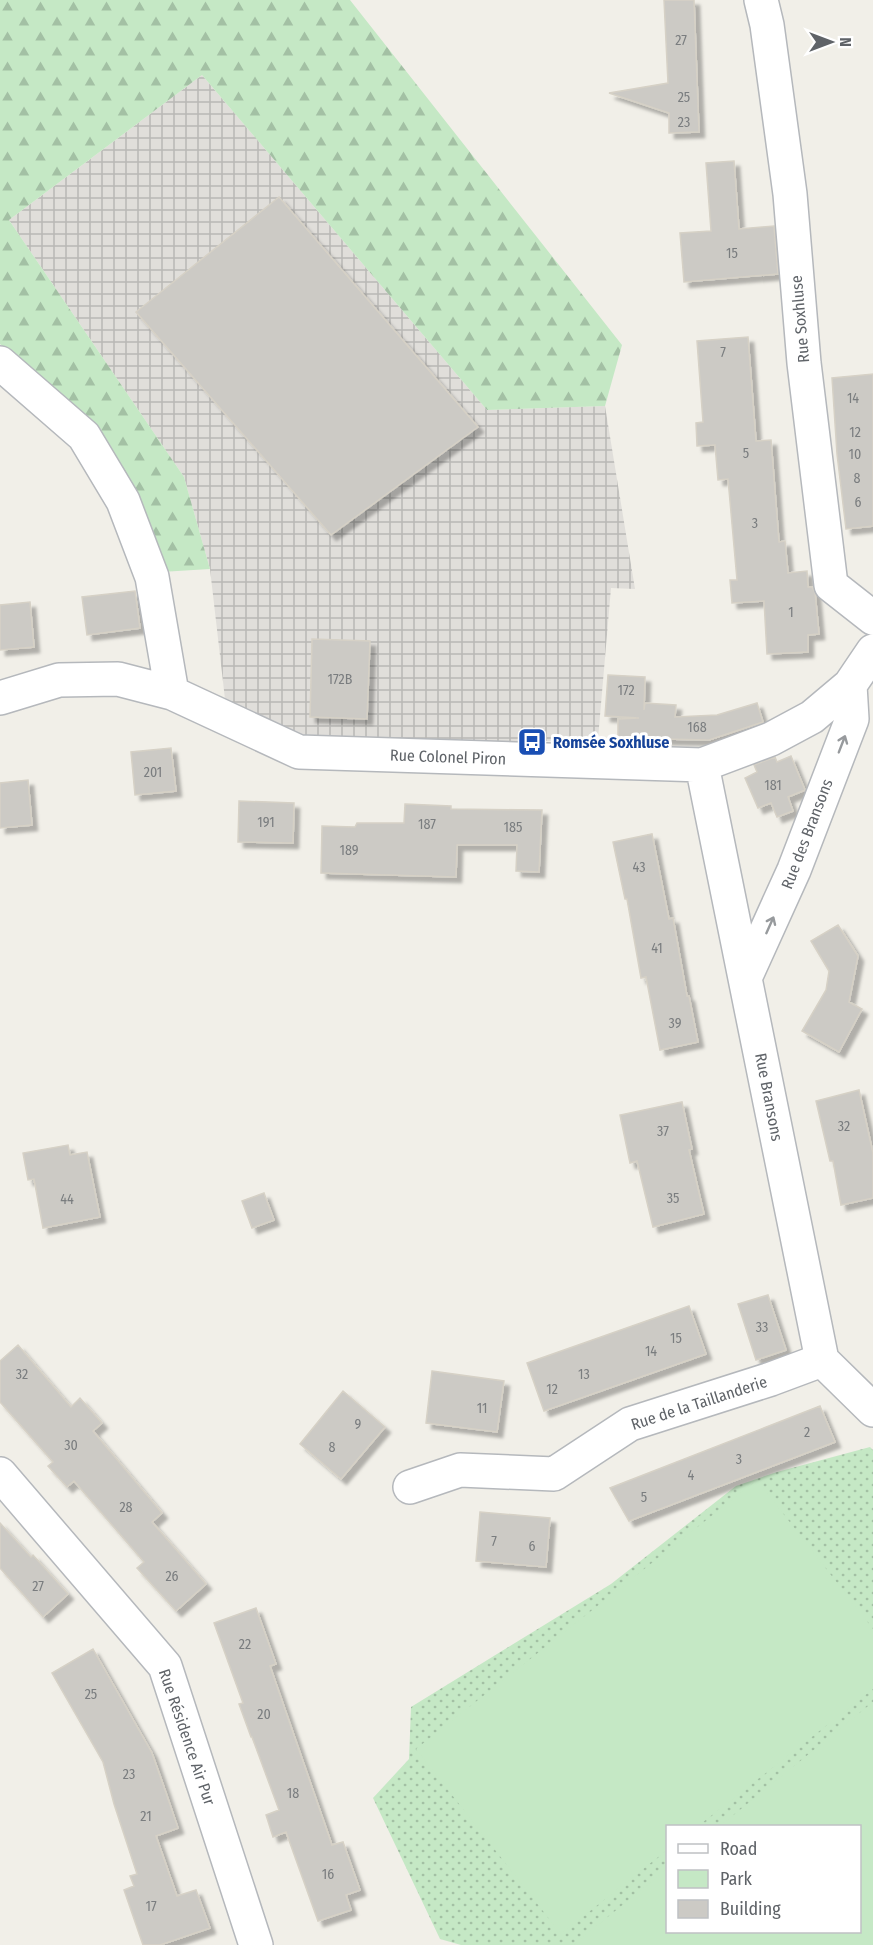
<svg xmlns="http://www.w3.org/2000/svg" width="873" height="1945" font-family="'Fira Sans Condensed',sans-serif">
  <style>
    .industrial { fill: url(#industrial-grid) }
    .grass { fill: url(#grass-dots); fill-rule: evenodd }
    .forest { fill: url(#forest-firs) }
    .green { fill: #c5e8c5 }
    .building { fill: #cccac5; stroke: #d6d1c6; stroke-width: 1.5; filter: url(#shadow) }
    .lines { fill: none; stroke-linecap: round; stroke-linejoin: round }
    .street-casing { stroke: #b5b8bc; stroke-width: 36 }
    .street { stroke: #fff; stroke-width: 33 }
    .oneway { stroke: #979a9d }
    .labels { text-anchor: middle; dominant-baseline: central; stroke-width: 6; stroke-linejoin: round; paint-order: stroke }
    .number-label { font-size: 14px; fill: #7a7d7f }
    .street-label { font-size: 16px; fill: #5f6368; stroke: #fff }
    .transit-label { font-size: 16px; font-weight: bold; fill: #164399; stroke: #fff; text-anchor: start }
  </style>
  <defs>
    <pattern id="industrial-grid" width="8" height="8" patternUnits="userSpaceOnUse" patternTransform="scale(1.5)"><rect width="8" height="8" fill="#e0deda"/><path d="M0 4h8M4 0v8" fill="none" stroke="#b9b8b5"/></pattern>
    <pattern id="grass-dots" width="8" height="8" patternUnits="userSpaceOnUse" patternTransform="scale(1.5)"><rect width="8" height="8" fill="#c5e8c5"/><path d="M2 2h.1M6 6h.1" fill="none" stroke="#a3c0a4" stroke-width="1.8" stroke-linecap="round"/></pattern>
    <pattern id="forest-firs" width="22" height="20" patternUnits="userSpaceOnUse" patternTransform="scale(1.5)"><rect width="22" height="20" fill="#c5e8c5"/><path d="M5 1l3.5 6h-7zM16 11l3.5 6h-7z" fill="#a3c0a4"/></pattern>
    <filter id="shadow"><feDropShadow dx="5.5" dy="5.5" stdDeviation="1.5" flood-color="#0004"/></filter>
  </defs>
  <rect width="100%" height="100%" fill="#f1efe8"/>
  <path class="industrial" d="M202,75L487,410L605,406L635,589L611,588L598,739L333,749L225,699L210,569L184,477L9,220Z"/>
  <path class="grass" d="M870,1447L873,1450V1945H461L440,1939L373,1798L409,1759L411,1707L611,1584L736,1486L777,1472ZM668,1826H860V1932H668Z"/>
  <path class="forest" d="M0,0H350L622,345L605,406L487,410L202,75L9,220L184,477L210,569L161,572L110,445L0,344Z"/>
  <path class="green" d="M757,1480L873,1629V1689L698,1826H668L667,1850L561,1934L416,1749Z
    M873,1702V1945H573L667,1869L668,1932H860V1826H720Z"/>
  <path class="building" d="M664,0H694L699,132L669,133V113L609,93L668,83Z
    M734,161L739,229L774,226L778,274L684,282L680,233L711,231L706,163Z
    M279,197L478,427L331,535L136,312Z
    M748,337L756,441L771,440L779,542L785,541L788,573L807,571L808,587H812L815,592L819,634L808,635V652L767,654L764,601L732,603L730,580H737L728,479L718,480L715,445L697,446L696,423L703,422L697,341Z
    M873,374V526L846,529L837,454L832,378Z
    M135,591L140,628L87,635L82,597Z
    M30,602L34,647L0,650V605Z
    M312,639L370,641L367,719L310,717Z
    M608,675L645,677L644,710L645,703L676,705L675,717L717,715L757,703L763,722L709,740L618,738V719L639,718L605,716Z
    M171,748L176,791L135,795L131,752Z
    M791,756L805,790L788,797L793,811L777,817L771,803L758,808L745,778L757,772L754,765L775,757L777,762Z
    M28,780L32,825L0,828V783Z
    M239,801L294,803L293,843L238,842Z
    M405,804L451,806V809L542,810L539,872L516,871L517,845H457L456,877L321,873L322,826L355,827L357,823H404Z
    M652,834L669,919L673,918L687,996H689L698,1042L660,1050L646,977L641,978L627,899H625L613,842Z
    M838,925L858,956L849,1002L862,1009L839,1052L802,1031L826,990L829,971L811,941Z
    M859,1090L873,1153V1198L841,1205L833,1161H830L816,1101Z
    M682,1102L692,1149L689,1150L704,1214L653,1227L637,1161L630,1163L620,1115Z
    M68,1145L70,1155L87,1152L100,1217L43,1228L34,1179L28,1180L23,1153Z
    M264,1193L274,1220L252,1228L242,1201Z
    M768,1295L786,1350L756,1360L738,1304Z
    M689,1306L706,1354L544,1411L527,1363Z
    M18,1345L71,1407L80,1398L102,1423L93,1431L162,1513L152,1522L206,1584L176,1611L137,1568L144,1562L74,1481L67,1487L48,1466L53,1462L0,1402V1361Z
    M432,1371L504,1381L497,1432L426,1423Z
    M343,1391L385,1427L341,1479L300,1444Z
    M820,1406L835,1442L629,1521L610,1488Z
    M480,1512L550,1518L546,1567L476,1561Z
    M0,1523L31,1557L33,1555L68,1594L43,1617L0,1568Z
    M256,1608L276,1664L270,1666L332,1845L343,1842L360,1890L346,1895L351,1910L318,1921L286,1832L273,1837L266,1815L279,1810L252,1737H251L239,1704L243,1703L214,1623Z
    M93,1649L152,1753L164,1787L178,1828L156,1836L177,1896L196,1890L210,1928L160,1945H143L124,1890L134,1886L130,1876L137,1874L114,1804L103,1762L52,1673Z"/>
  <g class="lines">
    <g class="street-casing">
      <path id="street" d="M761,0L767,25L790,194L804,363L831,585L873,618
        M0,363L84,436L123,501L152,577L172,693
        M0,698L59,680L118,679L172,693L299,752L702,765L771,739L812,717L850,685L873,651
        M702,765L822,1360L873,1410
        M745,978L794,870L852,719L850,685
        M0,1474L165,1666L256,1945
        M410,1487L460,1470L554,1474L630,1424L771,1379L822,1360"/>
    </g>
    <use href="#street" class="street"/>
  </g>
  <defs><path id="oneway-shaft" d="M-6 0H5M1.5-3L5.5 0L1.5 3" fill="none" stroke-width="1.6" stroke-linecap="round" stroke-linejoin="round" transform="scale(1.5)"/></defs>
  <g class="oneway">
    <use href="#oneway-shaft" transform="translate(842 744) rotate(-69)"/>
    <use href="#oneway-shaft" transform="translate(770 925) rotate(-66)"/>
  </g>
  <defs>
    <g id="bus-square" transform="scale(1.5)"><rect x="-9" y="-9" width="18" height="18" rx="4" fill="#1a4fb4" stroke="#fff"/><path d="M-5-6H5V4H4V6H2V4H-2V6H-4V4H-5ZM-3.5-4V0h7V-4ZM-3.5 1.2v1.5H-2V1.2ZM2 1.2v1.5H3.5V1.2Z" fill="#fff"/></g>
  </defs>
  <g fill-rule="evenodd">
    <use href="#bus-square" x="532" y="742"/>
  </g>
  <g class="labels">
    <g class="number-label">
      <text x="681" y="40">27</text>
      <text x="684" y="97">25</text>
      <text x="684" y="122">23</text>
      <text x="732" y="253">15</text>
      <text x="723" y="352">7</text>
      <text x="853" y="398">14</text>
      <text x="855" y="432">12</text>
      <text x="746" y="453">5</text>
      <text x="855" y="454">10</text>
      <text x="857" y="478">8</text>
      <text x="858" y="502">6</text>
      <text x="755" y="523">3</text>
      <text x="791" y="612">1</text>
      <text x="340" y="679">172B</text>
      <text x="626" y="690">172</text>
      <text x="697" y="727">168</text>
      <text x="153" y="772">201</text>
      <text x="773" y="785">181</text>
      <text x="266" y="822">191</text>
      <text x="427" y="824">187</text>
      <text x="513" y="827">185</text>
      <text x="349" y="850">189</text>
      <text x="639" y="867">43</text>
      <text x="657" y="948">41</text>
      <text x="675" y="1023">39</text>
      <text x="844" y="1126">32</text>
      <text x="663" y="1131">37</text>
      <text x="673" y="1198">35</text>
      <text x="67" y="1199">44</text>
      <text x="762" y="1327">33</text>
      <text x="676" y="1338">15</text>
      <text x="651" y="1351">14</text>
      <text x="22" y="1374">32</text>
      <text x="584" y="1374">13</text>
      <text x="552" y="1389">12</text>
      <text x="482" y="1408">11</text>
      <text x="358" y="1424">9</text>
      <text x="807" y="1432">2</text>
      <text x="71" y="1445">30</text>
      <text x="332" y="1447">8</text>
      <text x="739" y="1459">3</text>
      <text x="691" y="1475">4</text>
      <text x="644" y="1497">5</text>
      <text x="126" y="1507">28</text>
      <text x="494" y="1541">7</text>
      <text x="532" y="1546">6</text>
      <text x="172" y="1576">26</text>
      <text x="38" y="1586">27</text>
      <text x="245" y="1644">22</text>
      <text x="91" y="1694">25</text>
      <text x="264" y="1714">20</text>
      <text x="129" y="1774">23</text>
      <text x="293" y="1793">18</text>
      <text x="146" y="1816">21</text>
      <text x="328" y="1874">16</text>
      <text x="151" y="1906">17</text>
    </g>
    <g class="street-label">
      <text transform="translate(800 319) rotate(-95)">Rue Soxhluse</text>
      <text transform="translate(448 757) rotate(2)">Rue Colonel Piron</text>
      <text transform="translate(807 834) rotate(-69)">Rue des Bransons</text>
      <text transform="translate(769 1097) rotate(79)">Rue Bransons</text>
      <text transform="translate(699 1403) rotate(-18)">Rue de la Taillanderie</text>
      <text transform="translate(187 1737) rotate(71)">Rue Résidence Air Pur</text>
    </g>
    <g class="transit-label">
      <text x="553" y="742">Romsée Soxhluse</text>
    </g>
  </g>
  <rect x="666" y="1825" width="195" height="108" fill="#ffffff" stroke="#bfc1c3" stroke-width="1.5"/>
  <rect x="678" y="1844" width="30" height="9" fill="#ffffff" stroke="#bfc1c3" stroke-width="1.5"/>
  <text x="720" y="1855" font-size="18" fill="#5f6368">Road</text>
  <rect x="678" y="1870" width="30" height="18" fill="#c5e8c5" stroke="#bfc1c3" stroke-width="1.5"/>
  <text x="720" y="1885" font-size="18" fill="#5f6368">Park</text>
  <rect x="678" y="1900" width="30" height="18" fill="#cccac5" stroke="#bfc1c3" stroke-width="1.5"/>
  <text x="720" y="1915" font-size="18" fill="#5f6368">Building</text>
  <g transform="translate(831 42) rotate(90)" stroke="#ffffff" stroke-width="4.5" paint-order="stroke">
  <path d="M0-4.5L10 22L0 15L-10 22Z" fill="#5f6368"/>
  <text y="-9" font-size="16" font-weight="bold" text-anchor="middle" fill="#5f6368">N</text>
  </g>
</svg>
